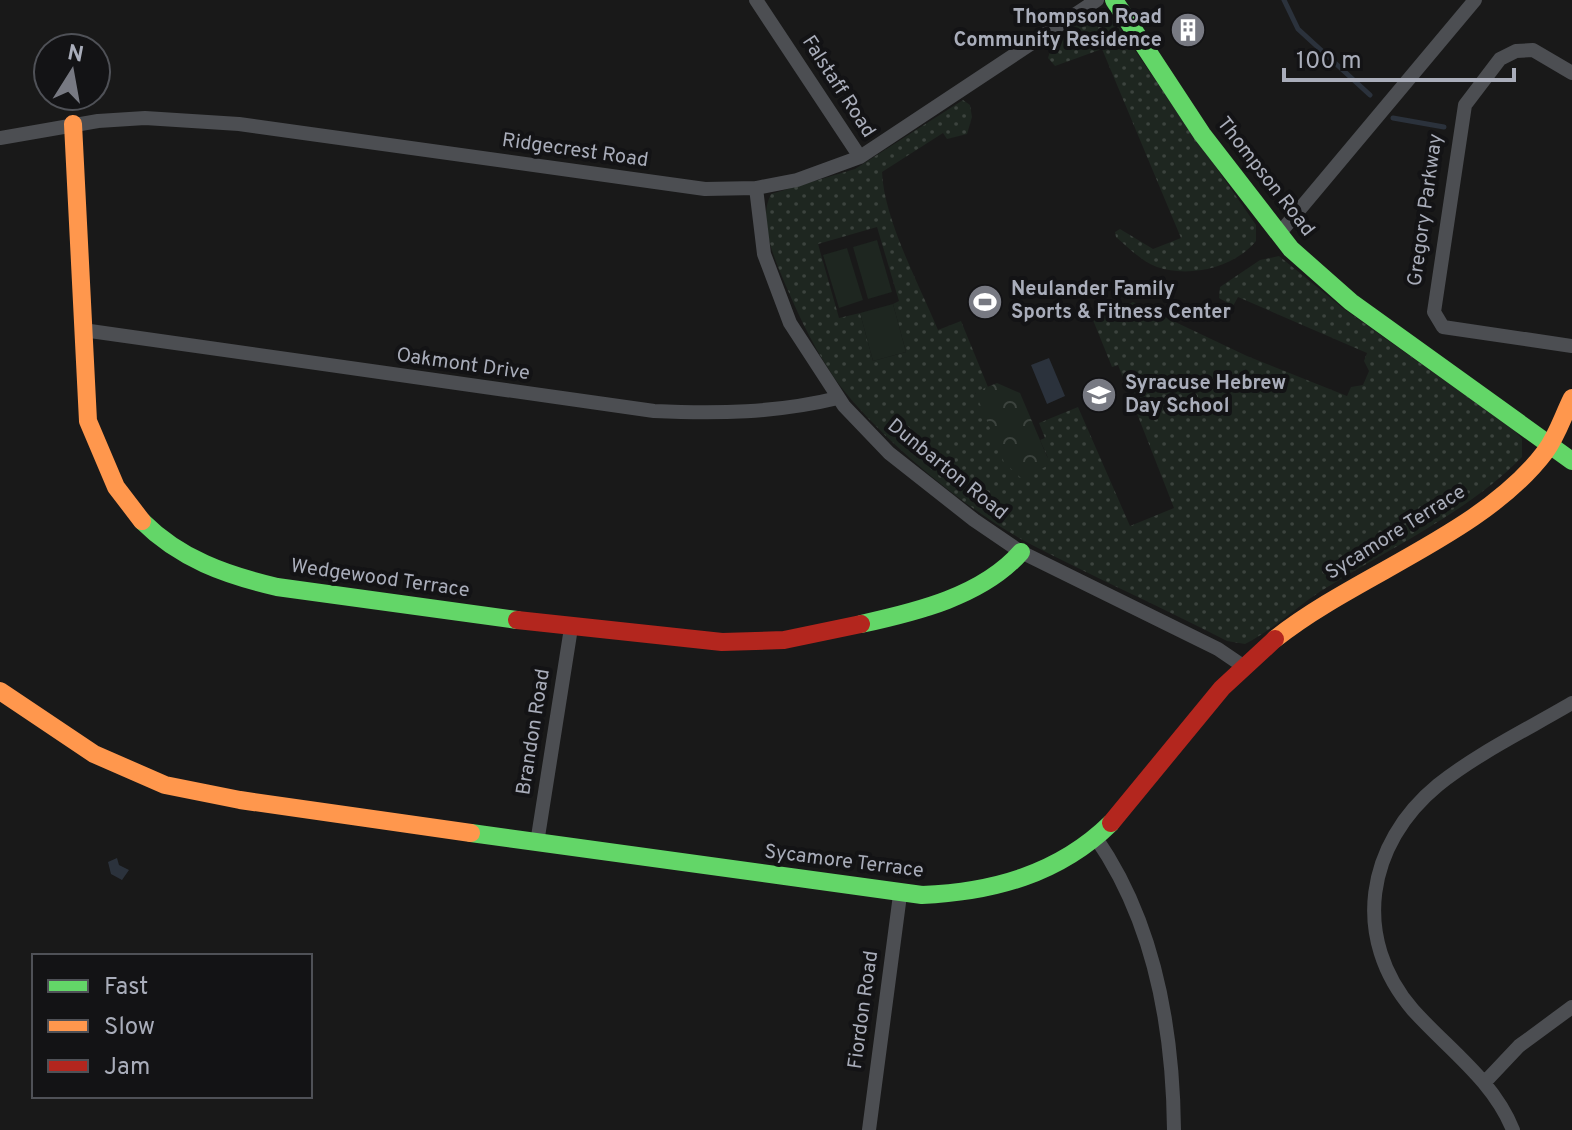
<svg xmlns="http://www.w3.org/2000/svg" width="1572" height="1130" font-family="Overpass,sans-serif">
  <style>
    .grass { fill: url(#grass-dots); fill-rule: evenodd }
    .park { fill: url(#park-crowns) }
    .pitch { fill: #1e2620 }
    .water { fill: #2b323c }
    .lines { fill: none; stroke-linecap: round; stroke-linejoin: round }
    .stream { stroke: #2b323c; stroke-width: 5 }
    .street { stroke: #4c4e52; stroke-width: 14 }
    .fast { stroke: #63d668; stroke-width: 18 }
    .slow { stroke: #ff974d; stroke-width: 18 }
    .jam { stroke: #b3261e; stroke-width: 18 }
    .labels { text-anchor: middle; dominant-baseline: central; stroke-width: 8; stroke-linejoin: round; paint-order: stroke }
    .poi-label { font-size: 20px; font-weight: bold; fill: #a9adba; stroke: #131315; text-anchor: start }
    .street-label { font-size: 20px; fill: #a9adba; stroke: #131315 }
  </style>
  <defs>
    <pattern id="grass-dots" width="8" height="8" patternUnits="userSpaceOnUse" patternTransform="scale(2)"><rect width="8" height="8" fill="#1e2620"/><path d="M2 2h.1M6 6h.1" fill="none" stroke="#3c433e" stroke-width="1.8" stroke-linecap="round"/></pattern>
    <pattern id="park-crowns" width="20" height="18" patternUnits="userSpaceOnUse" patternTransform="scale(2)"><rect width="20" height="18" fill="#1e2620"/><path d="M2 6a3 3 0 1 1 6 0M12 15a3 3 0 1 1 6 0" fill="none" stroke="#3c433e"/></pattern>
  </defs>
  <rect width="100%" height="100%" fill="#191919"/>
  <path class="grass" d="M1097,10L1111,16L1256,225V241C1234,268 1189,278 1157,267C1141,261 1129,248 1116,237L1115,232L1120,229L1153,249L1181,238L1102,49L1055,66L1048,58L1054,39Z
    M963,100L970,105L972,117L967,134L947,139L943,133L882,172C884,220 919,284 938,330L961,321L988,387L975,393L1048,458L1040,440L1045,438L1039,423L1078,407L1130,526L1174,508L1118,365L1112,367L1093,320L1133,302L1247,356L1347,396L1351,387L1363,385L1369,371L1364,361L1367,353L1238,297L1233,306L1219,298L1220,287L1260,260L1279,256L1344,309L1515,431L1522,439V457C1467,513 1388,549 1321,591C1295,608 1273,630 1245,644L1227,641C1163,608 1096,578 1032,545C970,513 884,442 841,387C818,356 801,321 786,286C775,260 757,221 771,194L855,169ZM877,227L899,301L893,304L906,352L873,361L860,313L839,318L818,244Z"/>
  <path class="park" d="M997,383L1020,393L1048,459L1047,466L1022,479L1004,462L975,392Z"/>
  <path class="pitch" d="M877,240L892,292L868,299L853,247Z
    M847,248L863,300L839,308L823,255Z
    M893,304L906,352L873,361L860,313Z"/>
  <path class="water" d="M1049,358L1065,396L1047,404L1031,365Z
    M117,858L119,865L129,870L122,880L111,874L108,862Z"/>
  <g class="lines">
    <path class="stream" d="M1284,0L1298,29L1370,95
      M1393,118L1444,127"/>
    <path class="street" d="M756,0L860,157
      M1572,73L1533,50L1516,51L1500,59L1465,105L1434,312L1443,327L1572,346
      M0,138L98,121L145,118L239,124L705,189L756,188L797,180L860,157L1097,0
      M756,188L764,254L790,323L844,406L889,453L974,520L1021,552L1218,649L1243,666
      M1279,234L1475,0
      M83,330L654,411C717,414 776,413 838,398
      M1096,838C1155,923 1173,1029 1174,1130
      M537,843L571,628
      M1485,1082L1519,1046L1572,1007
      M869,1130L900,895
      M1513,1130C1493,1080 1448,1049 1413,1010C1351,938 1366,844 1438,785C1478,753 1528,729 1572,703"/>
    <path class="fast" d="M1114,0L1202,134L1291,249L1351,302L1572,461
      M142,521C180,559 226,575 277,587L517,620
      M861,624C916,612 983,596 1021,552
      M471,833L922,895C993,892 1059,874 1111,823"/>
    <path class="slow" d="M73,124L88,421L116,487L142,521
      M1275,639C1355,575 1483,534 1545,452C1557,436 1563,416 1572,398
      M0,691L94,754L165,785L240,800L471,833"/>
    <path class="jam" d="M517,620L722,642L784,640L861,624
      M1111,823L1222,688L1275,639"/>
  </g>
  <defs>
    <g id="building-disc" transform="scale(1.8)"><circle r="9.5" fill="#777982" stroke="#131315"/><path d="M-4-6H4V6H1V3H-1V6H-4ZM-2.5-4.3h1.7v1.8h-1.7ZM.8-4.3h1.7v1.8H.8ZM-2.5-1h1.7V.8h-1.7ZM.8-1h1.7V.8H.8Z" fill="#fff"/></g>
    <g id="stadium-disc" transform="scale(1.8)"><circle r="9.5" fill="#777982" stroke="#131315"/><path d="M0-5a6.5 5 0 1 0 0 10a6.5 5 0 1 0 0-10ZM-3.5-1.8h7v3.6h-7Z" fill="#fff"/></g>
    <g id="school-disc" transform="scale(1.8)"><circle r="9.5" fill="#777982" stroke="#131315"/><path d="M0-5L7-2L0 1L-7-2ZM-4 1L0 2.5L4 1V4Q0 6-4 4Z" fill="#fff"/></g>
  </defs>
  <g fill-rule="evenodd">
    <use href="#building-disc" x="1188" y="30"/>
    <use href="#stadium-disc" x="985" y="302"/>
    <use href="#school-disc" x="1099" y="395"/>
  </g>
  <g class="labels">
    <g class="poi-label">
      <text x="1162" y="18" text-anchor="end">Thompson Road<tspan x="1162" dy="23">Community Residence</tspan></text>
      <text x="1011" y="290">Neulander Family<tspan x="1011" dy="23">Sports &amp; Fitness Center</tspan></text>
      <text x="1125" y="384">Syracuse Hebrew<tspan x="1125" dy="23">Day School</tspan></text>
    </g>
    <g class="street-label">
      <text transform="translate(838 87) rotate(57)">Falstaff Road</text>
      <text transform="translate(575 151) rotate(8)">Ridgecrest Road</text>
      <text transform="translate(1265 177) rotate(52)">Thompson Road</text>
      <text transform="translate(1426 210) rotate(-82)">Gregory Parkway</text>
      <text transform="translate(463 365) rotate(8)">Oakmont Drive</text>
      <text transform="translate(947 470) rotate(39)">Dunbarton Road</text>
      <text transform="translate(1396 533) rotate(-32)">Sycamore Terrace</text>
      <text transform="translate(380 579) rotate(8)">Wedgewood Terrace</text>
      <text transform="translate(534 732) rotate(-81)">Brandon Road</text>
      <text transform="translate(844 862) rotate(7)">Sycamore Terrace</text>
      <text transform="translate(864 1010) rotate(-82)">Fiordon Road</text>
    </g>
  </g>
  <rect x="32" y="954" width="280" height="144" fill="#131315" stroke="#4f5157" stroke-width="2"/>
  <rect x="48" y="980" width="40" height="12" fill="#63d668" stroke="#4f5157" stroke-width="2"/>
  <text x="104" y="994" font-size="24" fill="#a9adba">Fast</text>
  <rect x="48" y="1020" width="40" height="12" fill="#ff974d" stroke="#4f5157" stroke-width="2"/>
  <text x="104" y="1034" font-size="24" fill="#a9adba">Slow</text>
  <rect x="48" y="1060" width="40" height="12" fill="#b3261e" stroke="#4f5157" stroke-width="2"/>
  <text x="104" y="1074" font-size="24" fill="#a9adba">Jam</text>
  <g transform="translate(72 72) rotate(11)"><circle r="38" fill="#131315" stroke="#4f5157" stroke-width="2"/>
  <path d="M0-6L14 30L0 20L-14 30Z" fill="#777982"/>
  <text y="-12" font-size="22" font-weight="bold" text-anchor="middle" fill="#a9adba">N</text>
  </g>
  <path d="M1284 68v12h230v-12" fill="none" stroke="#a9adba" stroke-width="4"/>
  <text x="1296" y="68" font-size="24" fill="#a9adba" stroke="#131315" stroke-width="6" paint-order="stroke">100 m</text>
</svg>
